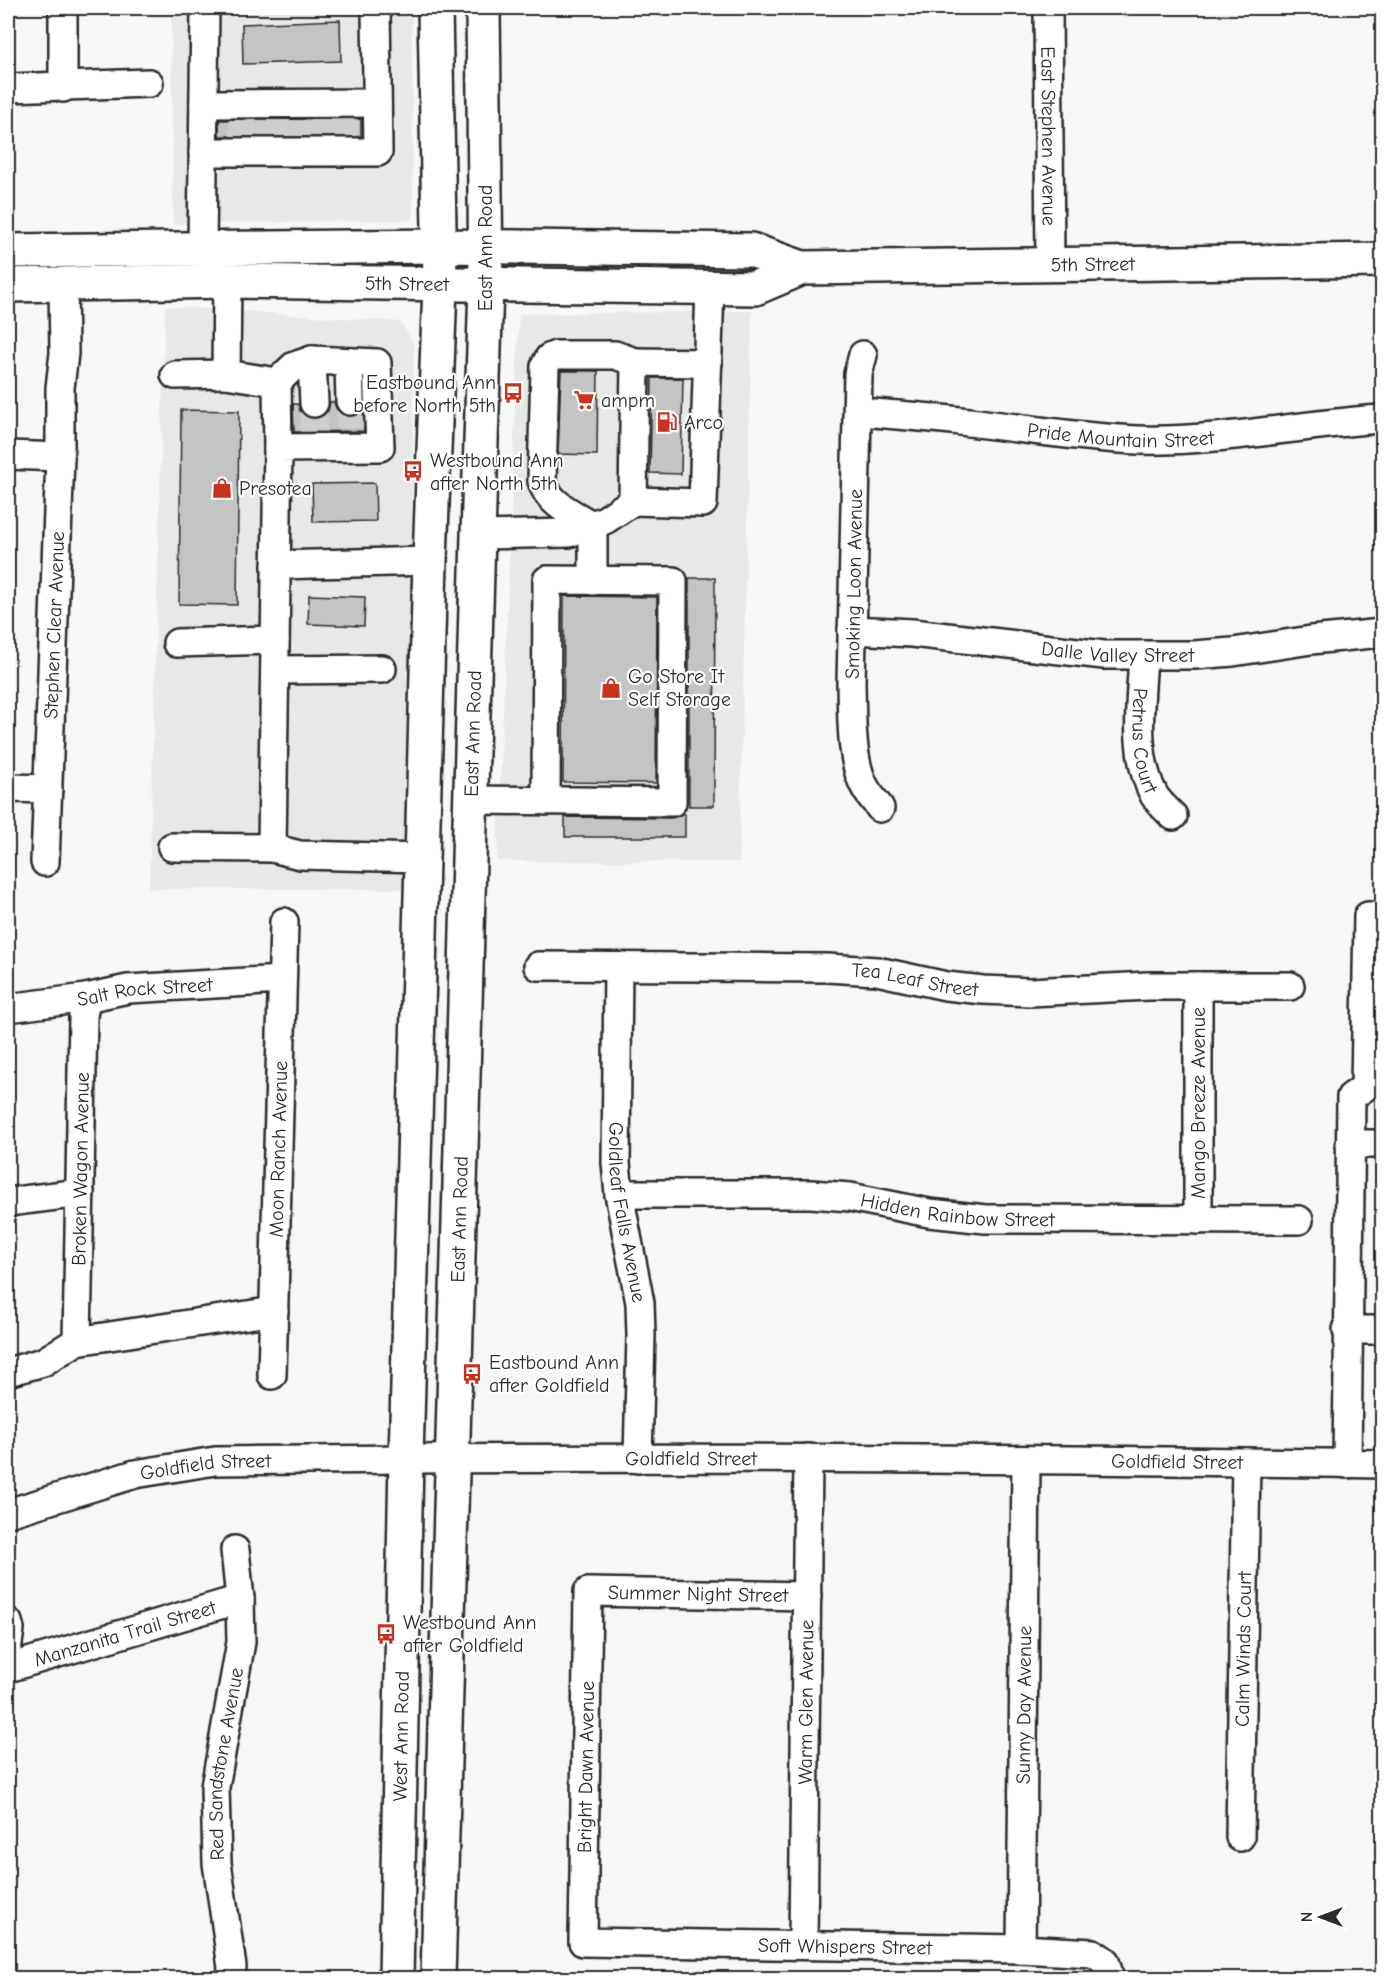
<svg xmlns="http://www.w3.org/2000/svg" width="1390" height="1986" font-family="'Comic Neue',sans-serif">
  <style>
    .built { fill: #e8e8e8 }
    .building { fill: #c4c4c4; stroke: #2b2b2b; stroke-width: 1.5 }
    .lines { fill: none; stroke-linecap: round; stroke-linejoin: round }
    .minor-tunnel { stroke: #cecece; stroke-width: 27; stroke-dasharray: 27 14; stroke-linecap: butt }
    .minor-casing { stroke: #2b2b2b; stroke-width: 32 }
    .major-casing { stroke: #2b2b2b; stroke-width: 38 }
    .minor { stroke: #fff; stroke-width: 27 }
    .major { stroke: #fff; stroke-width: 33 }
    .labels { text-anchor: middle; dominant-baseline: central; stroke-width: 4.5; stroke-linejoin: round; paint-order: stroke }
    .street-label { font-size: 20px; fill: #2b2b2b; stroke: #fff }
    .poi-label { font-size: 20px; fill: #2b2b2b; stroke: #fff; text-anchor: start }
  </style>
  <rect width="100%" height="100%" fill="#f7f7f7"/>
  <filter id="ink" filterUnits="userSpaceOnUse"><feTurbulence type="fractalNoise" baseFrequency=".0167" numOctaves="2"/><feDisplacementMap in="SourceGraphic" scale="12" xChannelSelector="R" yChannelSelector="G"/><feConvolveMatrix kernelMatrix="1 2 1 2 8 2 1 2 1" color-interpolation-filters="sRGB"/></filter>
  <g filter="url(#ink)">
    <path class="built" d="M171,8H412L413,220L173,224Z
      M165,306L400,322L414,343L407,889H149Z
      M752,311L739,862L497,861L519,314Z"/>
    <path class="building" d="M340,20L341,61L243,64L242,24Z
      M361,119V136H219V120Z
      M561,371H598L597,455L558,454Z
      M652,378H683L681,474L650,473Z
      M330,402H334L337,410L342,414L350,417L358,415L363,410L364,431L294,432L293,404H298L300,411L306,417L315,419L322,417L328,411Z
      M181,410L239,411L237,605L179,604Z
      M375,483L376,521L313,522L312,484Z
      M689,578H715L714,806H689Z
      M309,595L365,597L364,626L308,624Z
      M564,596L657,597L656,783L563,782Z
      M681,814H685V837H565V817L672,818Z"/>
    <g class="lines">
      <path class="minor-tunnel" d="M344,119V142
        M243,120V142
        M295,120V142
        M270,142L271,120
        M317,142L318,119
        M350,401V433
        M314,435V403"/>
      <g class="minor-casing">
        <g id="minor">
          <path d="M63,8V88"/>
          <path id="s1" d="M1048,8L1050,265"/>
          <path d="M8,88L149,83"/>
          <path d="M204,104L377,103"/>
          <path d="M203,152H378L376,8"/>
          <path d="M202,248L205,8"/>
          <path d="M863,355L858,374L851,683C852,713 850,763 866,789C870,796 876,802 880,808"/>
          <path d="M312,360L314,403"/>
          <path d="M349,362L350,401"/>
          <path d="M175,375L226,374"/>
          <path d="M277,382L278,448"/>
          <path id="s2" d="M858,412C903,415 948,419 993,425C1042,431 1089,438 1138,440C1220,442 1301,424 1382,419"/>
          <path d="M8,455L60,457"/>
          <path d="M633,501L703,503L710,287"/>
          <path d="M478,535L569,533L605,520L633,501L635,362L708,363"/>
          <path d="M276,565L430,561"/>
          <path d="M593,581V526C574,514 548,504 542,481L545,366L549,358L556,355H615L635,362"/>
          <path id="s3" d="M852,630L912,633L1104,655H1194L1233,652L1311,640L1382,633"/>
          <path d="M177,643L275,640"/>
          <path id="s4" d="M1143,655C1141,701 1132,753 1154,795C1159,803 1167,810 1173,816"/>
          <path d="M275,670L382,669"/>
          <path d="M8,788L48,789"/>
          <path d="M471,800L672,802L673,581L547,580L546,801"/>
          <path d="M172,847L272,848L278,448L380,447L377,363L312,360L294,366L277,382L226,374L227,281"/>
          <path d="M272,848L300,855L422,858"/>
          <path id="s5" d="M45,862L60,457V388L64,353L63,283"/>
          <path id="s6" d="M538,966L827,968L877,971L946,986L983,990L1030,992L1148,986H1290"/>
          <path id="s7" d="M618,967L616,1163L619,1194L640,1303L641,1335L638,1459"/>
          <path d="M1198,986V1220"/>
          <path id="s8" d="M8,1008L86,998L128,989L282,980"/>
          <path d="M1350,1144H1382"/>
          <path id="s9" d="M619,1194H811L850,1197L929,1213L986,1219L1299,1220"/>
          <path d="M8,1202L80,1193"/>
          <path d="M1347,1330H1382"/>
          <path id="s10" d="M77,1341L83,1016L86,998"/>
          <path d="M8,1372L43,1362L77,1341L274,1311"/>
          <path id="s11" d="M272,1375L284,922"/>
          <path d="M1347,1464L1351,1097L1365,1087L1368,916H1382"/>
          <path id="s12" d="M8,1513L135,1474L215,1461C604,1456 993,1458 1382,1464"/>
          <path id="s13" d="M807,1596L588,1592L583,1942L1021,1949L1093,1953L1105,1961L1110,1978"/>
          <path d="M8,1622L10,1629L8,1644"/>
          <path id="s14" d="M8,1668L240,1599"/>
          <path id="s15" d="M1240,1837L1246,1462"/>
          <path id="s16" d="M803,1945L808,1458"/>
          <path id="s17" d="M1021,1949L1026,1460"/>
          <path id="s18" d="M231,1978L232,1967L217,1863L215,1787L241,1642L240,1599L235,1550"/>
        </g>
      </g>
      <g class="major-casing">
        <g id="major">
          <path id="s19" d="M8,251L439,246L751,250L802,268L1382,260"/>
          <path id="s20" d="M8,285L227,281L755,288L802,268"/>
          <path id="s21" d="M396,1978L406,1459L430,561L440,285L435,8"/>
          <path id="s22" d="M438,1978L478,535L486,286L483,8"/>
        </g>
      </g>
      <use href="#minor" class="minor"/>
      <use href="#major" class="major"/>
    </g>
  </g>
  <defs>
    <g id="bus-bare" transform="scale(1.62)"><path d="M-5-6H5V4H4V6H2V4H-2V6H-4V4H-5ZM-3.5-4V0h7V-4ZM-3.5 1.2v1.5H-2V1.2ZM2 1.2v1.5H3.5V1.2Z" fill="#c8321e" stroke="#fff" stroke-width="2.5" paint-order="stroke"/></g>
    <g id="supermarket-bare" transform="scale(1.62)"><path d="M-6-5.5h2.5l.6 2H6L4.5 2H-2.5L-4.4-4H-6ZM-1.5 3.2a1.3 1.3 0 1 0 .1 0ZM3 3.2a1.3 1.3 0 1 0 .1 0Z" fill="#c8321e" stroke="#fff" stroke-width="2.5" paint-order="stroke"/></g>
    <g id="fuel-bare" transform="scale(1.62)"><path d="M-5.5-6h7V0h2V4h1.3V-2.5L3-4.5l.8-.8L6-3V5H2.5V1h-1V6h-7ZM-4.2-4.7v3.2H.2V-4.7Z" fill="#c8321e" stroke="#fff" stroke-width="2.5" paint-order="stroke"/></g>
    <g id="shop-bare" transform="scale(1.62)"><path d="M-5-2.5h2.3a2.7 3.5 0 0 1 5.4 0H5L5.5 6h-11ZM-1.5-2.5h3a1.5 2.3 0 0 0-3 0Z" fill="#c8321e" stroke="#fff" stroke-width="2.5" paint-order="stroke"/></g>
  </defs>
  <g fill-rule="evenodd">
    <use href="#bus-bare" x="513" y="393"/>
    <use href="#supermarket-bare" x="584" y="400"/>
    <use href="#fuel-bare" x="667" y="422"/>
    <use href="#bus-bare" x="413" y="471"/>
    <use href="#shop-bare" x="222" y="488"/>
    <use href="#shop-bare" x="611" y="688"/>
    <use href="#bus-bare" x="472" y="1374"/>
    <use href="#bus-bare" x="386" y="1634"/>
  </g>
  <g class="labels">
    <g class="street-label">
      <text stroke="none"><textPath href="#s1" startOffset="128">East Stephen Avenue</textPath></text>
      <text transform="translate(485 248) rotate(-90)">East Ann Road</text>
      <text stroke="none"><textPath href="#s19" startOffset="1088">5th Street</textPath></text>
      <text stroke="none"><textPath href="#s20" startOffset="399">5th Street</textPath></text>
      <text stroke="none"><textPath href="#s2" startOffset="264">Pride Mountain Street</textPath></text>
      <text transform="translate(854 584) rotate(-89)">Smoking Loon Avenue</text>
      <text stroke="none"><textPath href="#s5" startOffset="237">Stephen Clear Avenue</textPath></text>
      <text stroke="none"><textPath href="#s3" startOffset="267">Dalle Valley Street</textPath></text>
      <text stroke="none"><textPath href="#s22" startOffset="1245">East Ann Road</textPath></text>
      <text stroke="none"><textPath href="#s4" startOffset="86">Petrus Court</textPath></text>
      <text stroke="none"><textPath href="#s6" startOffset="378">Tea Leaf Street</textPath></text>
      <text stroke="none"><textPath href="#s8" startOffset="138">Salt Rock Street</textPath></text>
      <text transform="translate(1198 1103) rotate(-90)">Mango Breeze Avenue</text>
      <text stroke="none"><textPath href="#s11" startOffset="226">Moon Ranch Avenue</textPath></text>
      <text stroke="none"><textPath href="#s10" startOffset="172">Broken Wagon Avenue</textPath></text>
      <text stroke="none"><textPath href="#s9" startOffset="340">Hidden Rainbow Street</textPath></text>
      <text stroke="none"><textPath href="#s7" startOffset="246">Goldleaf Falls Avenue</textPath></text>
      <text stroke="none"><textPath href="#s22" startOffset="759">East Ann Road</textPath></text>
      <text stroke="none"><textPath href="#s12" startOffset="690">Goldfield Street</textPath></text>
      <text stroke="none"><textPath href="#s12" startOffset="1176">Goldfield Street</textPath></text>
      <text stroke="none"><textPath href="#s12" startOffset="204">Goldfield Street</textPath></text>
      <text transform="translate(698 1594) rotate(1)">Summer Night Street</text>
      <text stroke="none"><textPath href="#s14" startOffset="122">Manzanita Trail Street</textPath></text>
      <text stroke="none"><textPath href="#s15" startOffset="188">Calm Winds Court</textPath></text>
      <text stroke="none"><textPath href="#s16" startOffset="243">Warm Glen Avenue</textPath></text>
      <text stroke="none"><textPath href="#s17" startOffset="244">Sunny Day Avenue</textPath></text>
      <text stroke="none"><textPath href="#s21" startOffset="242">West Ann Road</textPath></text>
      <text stroke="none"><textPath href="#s18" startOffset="216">Red Sandstone Avenue</textPath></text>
      <text transform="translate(586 1767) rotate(-89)">Bright Dawn Avenue</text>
      <text stroke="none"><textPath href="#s13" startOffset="831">Soft Whispers Street</textPath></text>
    </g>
    <g class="poi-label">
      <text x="496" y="382" text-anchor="end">Eastbound Ann<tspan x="496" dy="23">before North 5th</tspan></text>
      <text x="601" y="400">ampm</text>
      <text x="684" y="422">Arco</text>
      <text x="430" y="460">Westbound Ann<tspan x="430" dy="23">after North 5th</tspan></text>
      <text x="239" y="488">Presotea</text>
      <text x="628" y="676">Go Store It<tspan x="628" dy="23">Self Storage</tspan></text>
      <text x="489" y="1362">Eastbound Ann<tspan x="489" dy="23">after Goldfield</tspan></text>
      <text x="403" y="1622">Westbound Ann<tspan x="403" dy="23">after Goldfield</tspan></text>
    </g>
  </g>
  <rect width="1390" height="1986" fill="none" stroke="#fff" stroke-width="30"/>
  <rect x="15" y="15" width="1360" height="1956" fill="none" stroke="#2b2b2b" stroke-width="2" filter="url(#ink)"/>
  <g transform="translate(1321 1917) rotate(270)" stroke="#ffffff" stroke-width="4.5" paint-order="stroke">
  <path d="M0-4.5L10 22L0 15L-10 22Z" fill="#2b2b2b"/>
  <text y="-9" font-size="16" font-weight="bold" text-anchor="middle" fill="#2b2b2b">N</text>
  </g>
</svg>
